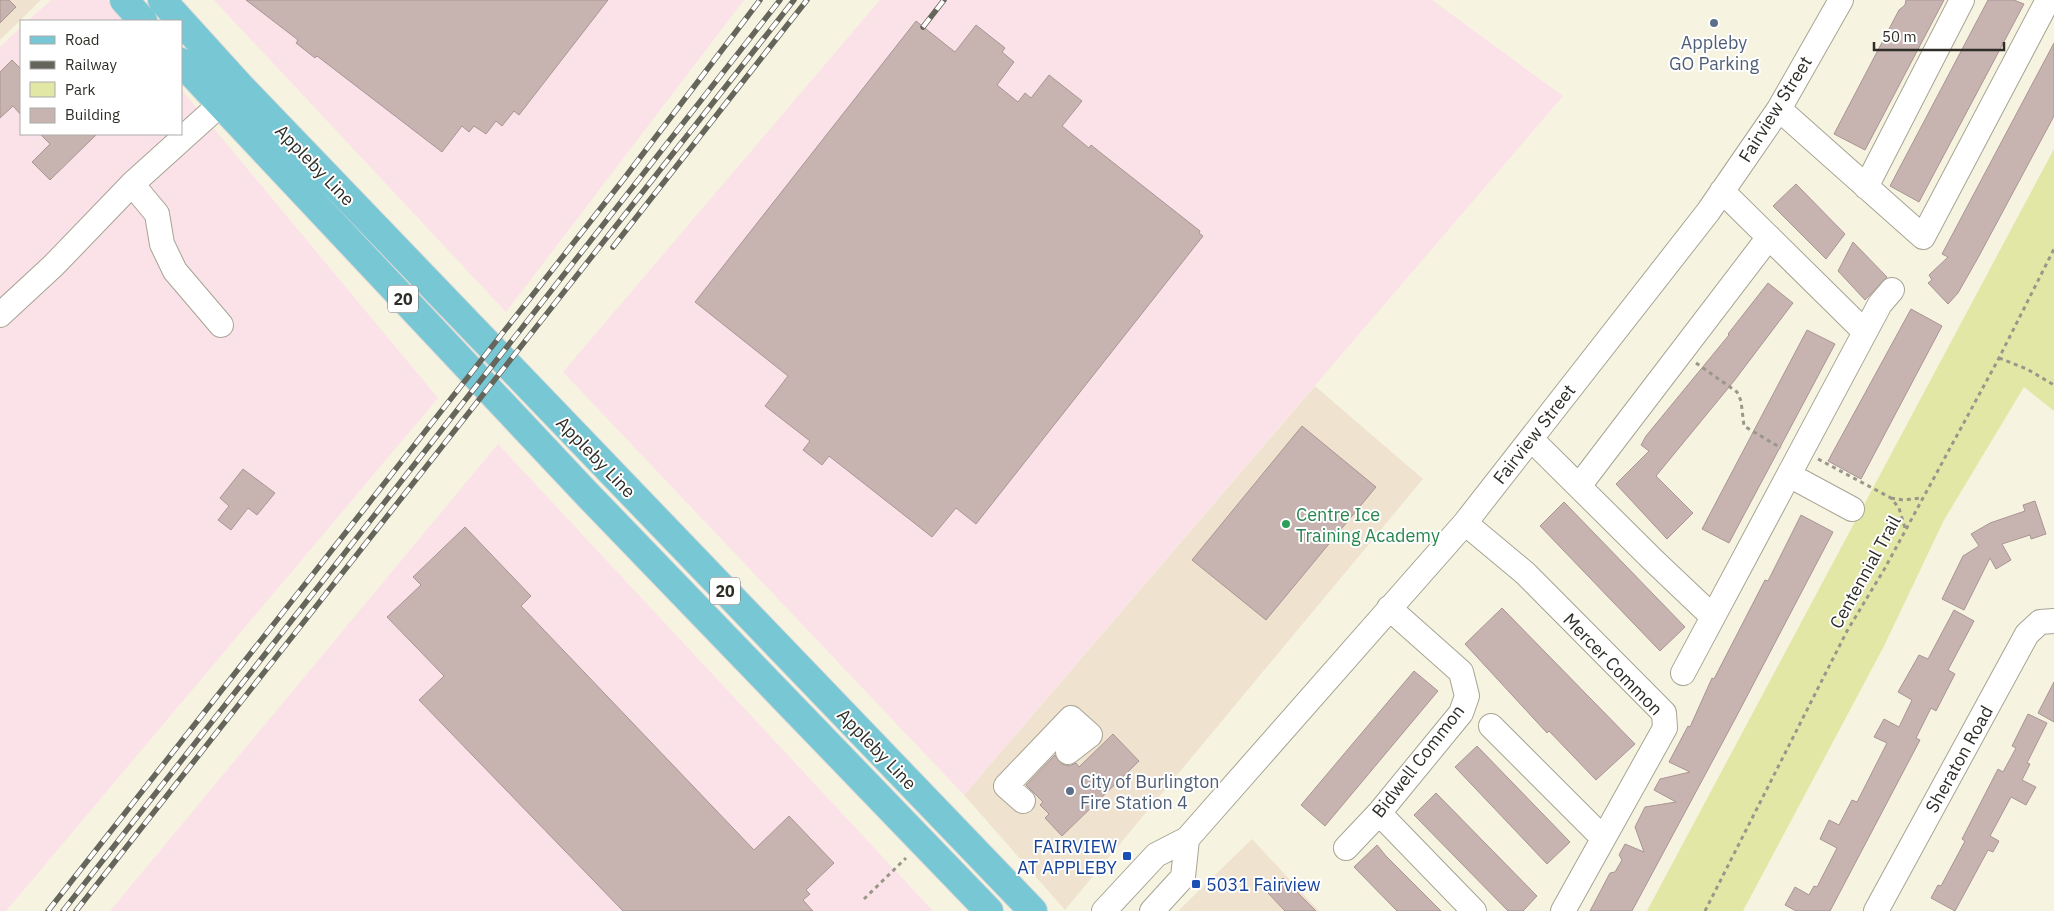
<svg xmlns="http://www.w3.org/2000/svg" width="2054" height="911" font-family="'IBM Plex Sans',sans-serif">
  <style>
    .commercial { fill: #efe3d0 }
    .industrial { fill: #fbe1e8 }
    .green { fill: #e2e7a6 }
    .building { fill: #c7b3b0; stroke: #a99694 }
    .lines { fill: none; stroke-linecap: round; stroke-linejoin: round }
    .minor-casing { stroke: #a7a493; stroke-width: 26 }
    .major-casing { stroke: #d9d9d8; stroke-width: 30 }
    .path { stroke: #99978a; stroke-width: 3; stroke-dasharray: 4 4; stroke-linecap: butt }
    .minor { stroke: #fff; stroke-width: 24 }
    .major { stroke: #77c7d4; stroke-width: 28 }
    .rail-casing { stroke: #66655b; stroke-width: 5.5 }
    .rail { stroke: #fff; stroke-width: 4; stroke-dasharray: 11; stroke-linecap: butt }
    .service-dot { fill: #5c6f8a; stroke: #fff; stroke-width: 2 }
    .leisure-dot { fill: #2e9e5b; stroke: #fff; stroke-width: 2 }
    .transit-dot { fill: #1a4fb4; stroke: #fff; stroke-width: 2 }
    .labels { text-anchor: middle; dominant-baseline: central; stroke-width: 4; stroke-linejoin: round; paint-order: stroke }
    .shield { fill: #fff; stroke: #6d6c68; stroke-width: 1 }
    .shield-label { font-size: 16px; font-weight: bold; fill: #2e2d27 }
    .service-label { font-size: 18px; fill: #4e5e75; stroke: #fff }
    .street-label { font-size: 18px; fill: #2e2d27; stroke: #fff }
    .leisure-label { font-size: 18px; fill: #27864d; stroke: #fff; text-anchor: start }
    .transit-label { font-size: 18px; fill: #164399; stroke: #fff; text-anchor: end }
  </style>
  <rect width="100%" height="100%" fill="#f7f3e1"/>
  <path class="commercial" d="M0,0H41L0,40Z
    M1315,386L1423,479L1065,910L964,795Z
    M1252,839L1319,911H1178Z"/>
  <path class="industrial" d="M51,0H107L125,21H28Z
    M214,0H744L506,312Z
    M880,0H1432L1563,96L964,795L563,372Z
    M21,27V134H181V89L438,398L6,911H0V47Z
    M498,444L933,911H110Z"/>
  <path class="green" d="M2054,149V411L2024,387L1944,520L1884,646L1743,911H1647Z"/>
  <path class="building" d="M0,0H9L16,7L0,23Z
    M246,0H608L519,115L514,111L502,126L496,121L486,134L474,126L469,132L462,126L442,152L317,56L315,58L296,43L298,40Z
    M1906,0H1944L1865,150L1834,134L1899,10L1905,5Z
    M1988,0H2014L2024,4L1919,202L1890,186Z
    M916,21L955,52L976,25L1005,48L1002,52L1014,62L997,85L1018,102L1025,93L1031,98L1049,75L1082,101L1062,126L1089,148L1091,145L1101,153L1200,231L1199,233L1203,236L976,524L956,508L932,537L829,456L822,465L803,450L810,441L765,406L788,376L695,302Z
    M2054,43V116L1979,256L1958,293L1948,304L1928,283L1932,280L1929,275L1948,257L1942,254Z
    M12,60L21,69V115L13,106L0,118V72Z
    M40,134H97L50,180L32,162L50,144Z
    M1796,184L1845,234L1826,259L1773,206Z
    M1853,242L1887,277L1865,300L1838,271Z
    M1768,283L1793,303L1734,381L1656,476L1693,513L1667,539L1616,484L1649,451L1641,445L1646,436L1729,335L1728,334Z
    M1911,309L1942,326L1861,479L1828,461Z
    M1807,330L1835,344L1729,543L1702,529Z
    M1302,426L1376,487L1266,620L1192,560Z
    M243,469L275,493L257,515L248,508L231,530L218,520L229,506L220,498Z
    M2035,501L2046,534L2031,539L2030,535L2002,544L2011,560L1996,569L1990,558L1964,610L1942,599L1963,556L1979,546L1971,534L1990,523L2025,511L2023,505Z
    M1564,502L1685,627L1660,651L1540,526Z
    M1801,515L1833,532L1734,721L1632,911H1590L1610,873L1615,872L1622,860L1619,855L1625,844L1644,852L1635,827L1645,807L1676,802L1654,790L1660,779L1690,772L1669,762L1688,726L1690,727L1712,678L1714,679L1765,580L1768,581Z
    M465,527L531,596L521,606L754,850L789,816L834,863L806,890L810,894L803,900L813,911H623L419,700L444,676L387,617L421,585L413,577Z
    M1502,608L1635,744L1596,780L1549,731L1547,733L1465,644Z
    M1954,610L1974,621L1948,670L1955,674L1936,711L1931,708L1916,738L1920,740L1830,911H1796L1785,905L1795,887L1809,895L1814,886L1817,887L1837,848L1820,839L1829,820L1839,825L1852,800L1857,802L1887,743L1874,737L1884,719L1899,727L1912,700L1898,692L1919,655L1928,659Z
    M1414,671L1438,691L1325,826L1301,805Z
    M2054,682V722L2038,713Z
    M2028,714L2047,723L2027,763L2030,764L2022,780L2036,787L2026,805L2011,797L1990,836L1999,841L1993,852L1988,850L1955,911L1931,898L1938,885L1941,886L1965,841L1962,839L1998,769L2003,772L2016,748L2012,746Z
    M1113,734L1139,761L1062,836L1045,818L1049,814L1040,805L1043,802L1026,785L1055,755L1062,764L1069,766L1076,763L1079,767Z
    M1477,746L1570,842L1547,864L1455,767Z
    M1436,793L1537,896L1523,911H1508L1414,815Z
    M1377,845L1386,856L1441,911H1397L1354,867Z
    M1283,878L1316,911H1285L1268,893Z"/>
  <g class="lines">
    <g class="minor-casing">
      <path id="minor" d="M1779,109L1923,237L2048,0
        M132,184L157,214L162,244L175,271L221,325
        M1866,187L1962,0
        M1722,191L1865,332
        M0,315L54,265L132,184L235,91
        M1531,439L1653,560L1713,617
        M1789,475L1852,509
        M1579,486L1769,237
        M1465,523L1525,573L1664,713L1665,728L1563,911
        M1683,673L1880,304L1892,290
        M1491,726L1603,838
        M1023,801L1006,786L1071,718L1090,735L1068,752
        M1379,813L1474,911
        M1346,848L1379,813L1461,713L1467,696L1461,672L1389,608
        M1104,911L1156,855L1187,839L1465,523L1708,212L1779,109L1841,0
        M1152,911L1183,877L1187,839
        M1876,911L2027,634L2040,622L2054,621"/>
    </g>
    <g class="major-casing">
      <path id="major" d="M124,0L143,21
        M162,0L240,86L1033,911
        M181,62L586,493L989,911"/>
    </g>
    <path class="path" d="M1999,358L2027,369L2054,385
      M1696,363L1737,392L1741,401L1744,426L1781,448
      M1818,459L1891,498L1899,508L1905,528
      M1891,498L1903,500L1922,498
      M864,899L906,858
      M1705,911L1847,631L1885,568L1999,358L2054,249"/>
    <use href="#minor" class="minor"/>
    <use href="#major" class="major"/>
    <g class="rail-casing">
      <path id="rail" d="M923,27L944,0
        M613,247L807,0
        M48,911L623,180L760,0
        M63,911L780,0
        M76,911L794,0"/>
    </g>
    <use href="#rail" class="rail"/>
  </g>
  <g class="service-dot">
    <circle cx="1714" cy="23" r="5"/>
    <circle cx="1070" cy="791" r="5"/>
  </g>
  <circle class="leisure-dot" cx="1286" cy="524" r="5"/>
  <g class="transit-dot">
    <rect x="1122" y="851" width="10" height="10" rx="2.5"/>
    <rect x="1191" y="879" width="10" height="10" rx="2.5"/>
  </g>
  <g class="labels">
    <g class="shield">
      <rect x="388" y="285.5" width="30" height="27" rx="4"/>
      <rect x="710" y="577.5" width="30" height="27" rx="4"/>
    </g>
    <g class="shield-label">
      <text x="403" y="299">20</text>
      <text x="725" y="591">20</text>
    </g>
    <g class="service-label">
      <text x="1714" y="42">Appleby<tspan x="1714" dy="21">GO Parking</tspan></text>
      <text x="1080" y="781" text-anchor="start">City of Burlington<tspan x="1080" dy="21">Fire Station 4</tspan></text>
    </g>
    <g class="street-label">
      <text transform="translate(1775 109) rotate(-58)">Fairview Street</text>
      <text transform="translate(315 165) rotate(46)">Appleby Line</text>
      <text transform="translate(1534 434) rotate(-52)">Fairview Street</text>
      <text transform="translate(596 457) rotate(46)">Appleby Line</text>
      <text transform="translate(1865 572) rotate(-61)">Centennial Trail</text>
      <text transform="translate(1613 664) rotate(46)">Mercer Common</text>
      <text transform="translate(877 749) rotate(46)">Appleby Line</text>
      <text transform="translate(1959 759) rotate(-61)">Sheraton Road</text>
      <text transform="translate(1418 761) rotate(-52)">Bidwell Common</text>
    </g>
    <g class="leisure-label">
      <text x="1296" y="514">Centre Ice<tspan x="1296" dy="21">Training Academy</tspan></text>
    </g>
    <g class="transit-label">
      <text x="1117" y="846">FAIRVIEW<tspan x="1117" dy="21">AT APPLEBY</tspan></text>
      <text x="1206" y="884" text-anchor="start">5031 Fairview</text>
    </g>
  </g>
  <rect x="20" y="20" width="162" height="115" fill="#ffffff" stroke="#ababa9"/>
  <rect x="30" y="36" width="25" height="8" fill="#77c7d4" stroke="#ababa9"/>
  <text x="65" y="45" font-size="15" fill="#2e2d27">Road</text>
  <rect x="30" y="61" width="25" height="8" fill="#66655b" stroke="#ababa9"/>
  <text x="65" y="70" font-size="15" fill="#2e2d27">Railway</text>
  <rect x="30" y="82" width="25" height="15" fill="#e2e7a6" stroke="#ababa9"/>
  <text x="65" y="95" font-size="15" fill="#2e2d27">Park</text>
  <rect x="30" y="108" width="25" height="15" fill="#c7b3b0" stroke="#ababa9"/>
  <text x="65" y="120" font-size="15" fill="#2e2d27">Building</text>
  <path d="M1874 42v8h130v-8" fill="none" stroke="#2e2d27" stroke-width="2.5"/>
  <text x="1882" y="42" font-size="15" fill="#2e2d27" stroke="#ffffff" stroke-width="4" paint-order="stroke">50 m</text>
</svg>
